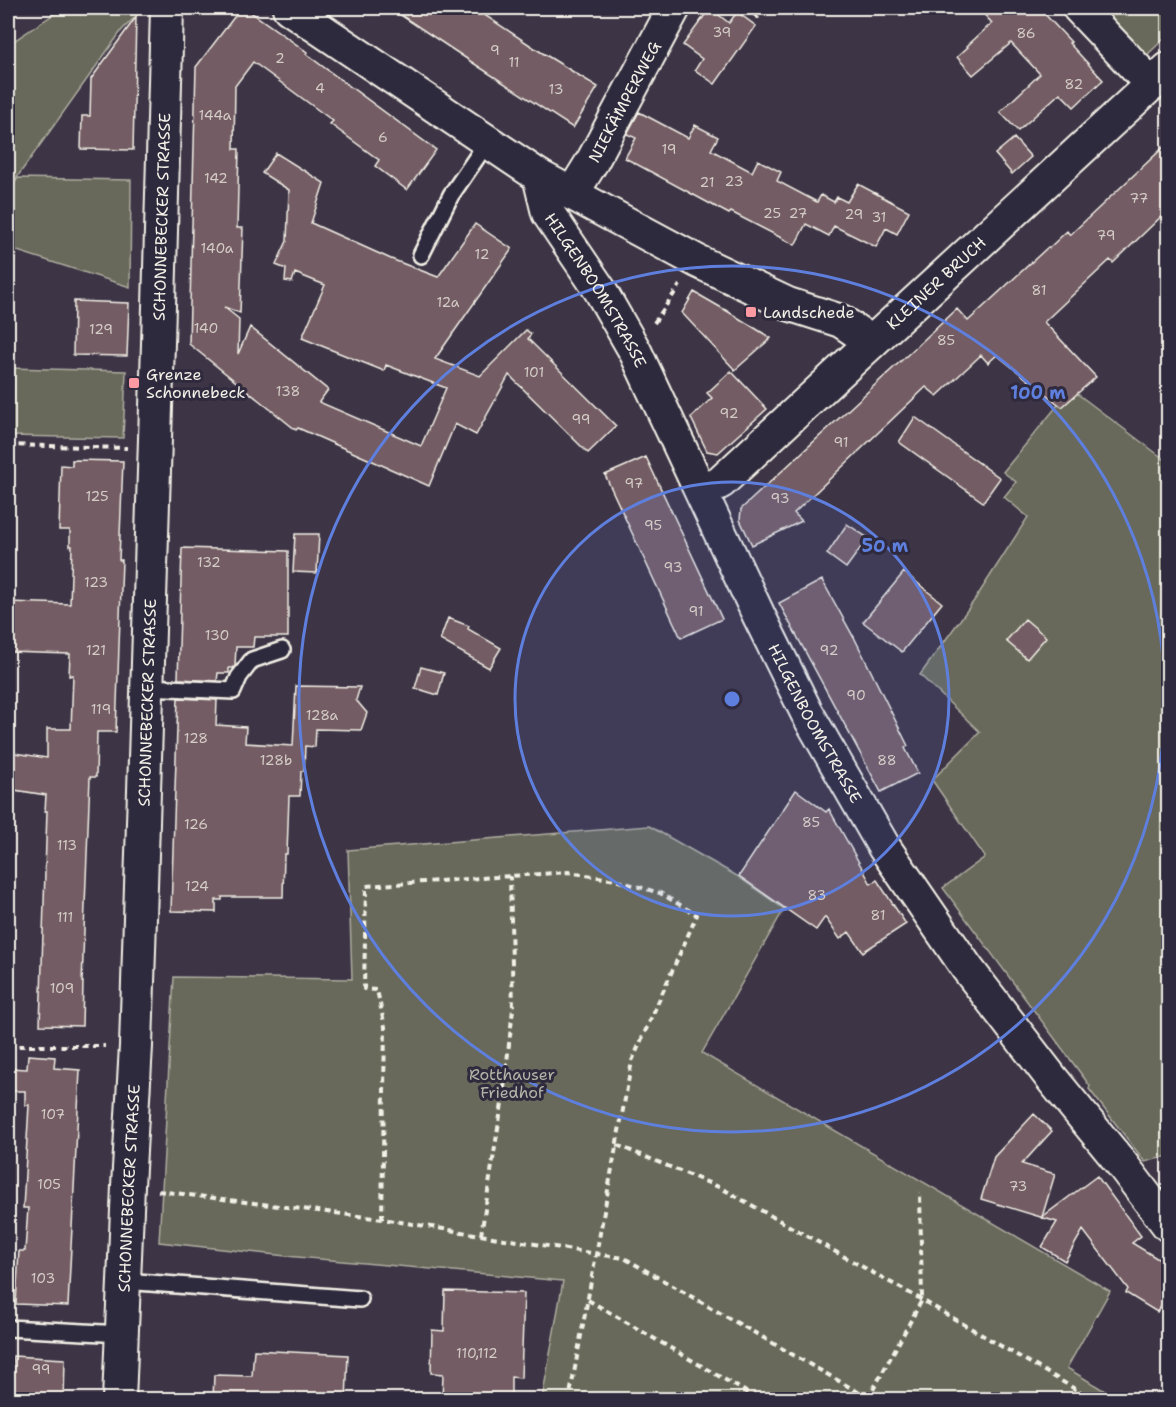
<svg xmlns="http://www.w3.org/2000/svg" width="1176" height="1407" font-family="'Shantell Sans',sans-serif">
  <style>
    .green { fill: #67695a; stroke: #aeada1; stroke-width: 1.5 }
    .building { fill: #735c64; stroke: #f4f1e8; stroke-width: 1.5 }
    .lines { fill: none; stroke-linecap: round; stroke-linejoin: round }
    .service-casing { stroke: #f4f1e8; stroke-width: 20 }
    .minor-casing { stroke: #f4f1e8; stroke-width: 36 }
    .path { stroke: #f4f1e8; stroke-width: 4; stroke-dasharray: 6 4.5; stroke-linecap: butt }
    .service { stroke: #2f2a3d; stroke-width: 15 }
    .minor { stroke: #2f2a3d; stroke-width: 32 }
    .ring { fill: none; stroke: #5e7fdd; stroke-width: 3 }
    .poi-dot { fill: #ff9aa2; stroke: #2f2a3d; stroke-width: 2 }
    .labels { text-anchor: middle; dominant-baseline: central; stroke-width: 6; stroke-linejoin: round; paint-order: stroke }
    .number-label { font-size: 14px; fill: #d4ccc7 }
    .street-label { font-size: 16px; fill: #f4f1e8; stroke: #2f2a3d }
    .poi-label { font-size: 16px; fill: #f4f1e8; stroke: #2f2a3d; text-anchor: start }
    .park-label { font-size: 16px; fill: #b5b4a8; stroke: #2f2a3d }
    .centre { fill: #5e7fdd; stroke: #2f2a3d; stroke-width: 3 }
    .ring-label { font-size: 18px; text-anchor: middle; font-weight: bold; fill: #5e7fdd; stroke: #2f2a3d; stroke-width: 6; stroke-linejoin: round; paint-order: stroke }
  </style>
  <rect width="100%" height="100%" fill="#3d3445"/>
  <filter id="ink" filterUnits="userSpaceOnUse"><feTurbulence type="fractalNoise" baseFrequency=".0167" numOctaves="2"/><feDisplacementMap in="SourceGraphic" scale="12" xChannelSelector="R" yChannelSelector="G"/><feConvolveMatrix kernelMatrix="1 2 1 2 8 2 1 2 1" color-interpolation-filters="sRGB"/></filter>
  <g filter="url(#ink)">
    <path class="green" d="M63,8H137V15L122,30L8,190V45Z
      M1100,8H1168V35L1146,56Z
      M18,178L131,180L130,287L8,248V193Z
      M8,251L15,254L8,342Z
      M8,368L126,371L123,438L8,436Z
      M1071,389L1168,462V1156L1145,1162L1089,1089L1090,1086L943,888L985,857L932,780L980,732L920,675L976,598L1028,517L1004,497L1016,482L1003,472Z
      M649,826L737,876L784,909L702,1053L1110,1291L1067,1368L1118,1399H542L563,1281L286,1256L159,1242L174,977L352,979L348,850Z"/>
    <path class="building" d="M241,8H245L307,52L306,54L436,150L407,190L375,166L379,160L330,124L333,121L253,62L235,86L234,149H239L237,228H243L240,313L224,307L239,319L238,354L250,327L328,390L319,402L421,446L446,388L386,365L384,371L302,338L325,285L295,273L292,282L285,281L286,269L276,265L287,241L289,190L262,173L276,153L324,183L311,223L391,259L438,277L475,224L512,249L435,359L480,376L526,330L531,334L528,339L616,426L588,453L509,375L476,435L455,424L429,486L298,428L296,430L189,344L196,67Z
      M390,8H474L536,49L598,87L573,128L470,61Z
      M710,8L729,23L737,12L756,26L715,84L695,70L702,59L683,45Z
      M978,8H1039L1071,42L1069,43L1103,80L1074,107L1060,93L1018,131L1000,112L1040,74L1011,43L973,75L957,57L968,47L967,46L992,23Z
      M136,17L133,150L81,149L82,116H90L91,79Z
      M639,112L688,138L695,125L718,137L711,150L752,172L758,160L781,172L777,181L817,202L821,195L834,202L837,197L847,202L858,184L909,211L897,234L886,228L876,247L834,226L829,236L806,224L795,245L731,212L729,214L625,158L636,138L627,134Z
      M1014,138L1031,157L1012,174L995,154Z
      M1168,143V210L1113,263L1110,260L1044,322L1096,377L1062,407L997,355L988,363L981,355L937,396L926,387L794,513L802,521L752,545L740,520L741,509L957,309L968,321L1048,247L1049,248L1067,231L1070,235Z
      M694,292L727,311L771,338L735,370L682,313Z
      M74,301L129,303L127,356L73,355Z
      M731,371L767,409L718,453L707,451L691,418L712,398L707,393Z
      M915,417L1000,478L983,502L899,442Z
      M646,457L722,619L681,638L605,475Z
      M72,460L123,461L119,560H122L116,732H97L96,777H90L82,982H83L82,1026L40,1025L47,811H45L46,795L8,789V752L47,758V729H71L73,675L69,676L70,654L8,652V602L70,604L72,546H70V530H59L61,465L72,466Z
      M847,524L868,538L846,568L827,554Z
      M295,534H319L317,573L293,572Z
      M182,548L288,551V637H254L253,647H236L235,666L233,668H229V673H218L217,681L178,679Z
      M904,572L942,603L902,652L863,622Z
      M822,580L853,636V635L908,746L905,748L918,773L881,792L779,603Z
      M448,618L469,626L468,629L501,648L489,668L440,640Z
      M1025,619L1046,637L1027,659L1006,641Z
      M421,667L444,673L438,695L415,688Z
      M296,686L360,687L356,700L367,713L361,730L316,729L315,747L305,746L304,771H301L300,796H289L287,854H284L283,897H222V900H216V912L171,911L178,698L217,700L216,725L246,727L245,743L293,746Z
      M796,790L826,812L829,809L871,884L877,880L906,924L863,952L849,932L840,939L825,917L816,930L739,876Z
      M28,1055L55,1057L54,1068L80,1070L68,1306L16,1304L19,1251H25L28,1208H23L29,1105H25V1091H8V1068L27,1069Z
      M1034,1114L1052,1131L1022,1164L1055,1174L1042,1217L1097,1176L1141,1236L1132,1243L1168,1265V1294L1157,1312L1126,1293L1128,1289L1083,1230L1065,1261L1042,1247L1057,1222L981,1199L994,1157Z
      M445,1291L524,1293L521,1378L511,1377V1400H442L443,1374L431,1373L432,1330L444,1331Z
      M254,1350L348,1355L346,1400H213L214,1375L252,1376Z
      M13,1356L65,1359L64,1400H11Z"/>
    <g class="lines">
      <g class="service-casing">
        <path id="service" d="M421,255L451,195L488,141
          M147,687L233,691L239,677L252,660L282,650
          M124,1281L360,1299
          M8,1328L122,1334"/>
      </g>
      <g class="minor-casing">
        <g id="minor">
          <path d="M289,8L539,176L697,261L788,304L841,321L872,342"/>
          <path d="M1079,8L1152,85"/>
          <path id="s1" d="M539,176L548,213L600,290L635,351L759,616L807,713L884,847L967,968L1053,1080L1121,1163L1168,1225"/>
          <path id="s2" d="M572,194L593,160L674,8"/>
          <path id="s3" d="M702,493L721,482L872,342L1168,69"/>
          <path id="s4" d="M119,1400L128,1186L136,1046L158,343L167,8"/>
        </g>
      </g>
      <path class="path" d="M745,8L758,17L765,8
        M654,323L680,285
        M8,445L127,448
        M8,1046H105
        M617,1145L721,1188L922,1300L1094,1400
        M158,1191L382,1219L597,1254L624,1258L872,1400
        M382,1219L385,1027L377,990L364,989L366,886L569,872L615,880L660,893L697,915L632,1061L569,1400
        M481,1235L503,1097L513,1009L510,876
        M588,1300L760,1400
        M868,1399L922,1300L920,1192"/>
      <use href="#service" class="service"/>
      <use href="#minor" class="minor"/>
    </g>
  </g>
  <circle cx="732" cy="699" r="217" fill="#5e7fdd" fill-opacity=".12"/>
  <g class="ring">
    <circle cx="732" cy="699" r="217"/>
    <circle cx="732" cy="699" r="433"/>
  </g>
  <g class="poi-dot">
    <rect x="745" y="306" width="12" height="12" rx="3"/>
    <rect x="128" y="377" width="12" height="12" rx="3"/>
  </g>
  <g class="labels">
    <g class="number-label">
      <text x="722" y="32">39</text>
      <text x="1026" y="33">86</text>
      <text x="495" y="50">9</text>
      <text x="280" y="58">2</text>
      <text x="514" y="62">11</text>
      <text x="1074" y="84">82</text>
      <text x="320" y="88">4</text>
      <text x="556" y="89">13</text>
      <text x="215" y="115">144a</text>
      <text x="383" y="137">6</text>
      <text x="669" y="149">19</text>
      <text x="216" y="178">142</text>
      <text x="734" y="181">23</text>
      <text x="707" y="182">21</text>
      <text x="1139" y="198">77</text>
      <text x="772" y="213">25</text>
      <text x="798" y="213">27</text>
      <text x="854" y="214">29</text>
      <text x="879" y="217">31</text>
      <text x="1106" y="235">79</text>
      <text x="217" y="248">140a</text>
      <text x="482" y="254">12</text>
      <text x="1039" y="290">81</text>
      <text x="448" y="302">12a</text>
      <text x="206" y="328">140</text>
      <text x="101" y="329">129</text>
      <text x="946" y="340">85</text>
      <text x="534" y="372">101</text>
      <text x="288" y="391">138</text>
      <text x="729" y="413">92</text>
      <text x="581" y="419">99</text>
      <text x="841" y="442">91</text>
      <text x="634" y="483">97</text>
      <text x="97" y="496">125</text>
      <text x="780" y="498">93</text>
      <text x="653" y="525">95</text>
      <text x="209" y="562">132</text>
      <text x="673" y="567">93</text>
      <text x="96" y="582">123</text>
      <text x="696" y="611">91</text>
      <text x="217" y="635">130</text>
      <text x="96" y="650">121</text>
      <text x="829" y="650">92</text>
      <text x="856" y="695">90</text>
      <text x="101" y="709">119</text>
      <text x="322" y="715">128a</text>
      <text x="196" y="738">128</text>
      <text x="276" y="760">128b</text>
      <text x="887" y="760">88</text>
      <text x="811" y="822">85</text>
      <text x="196" y="824">126</text>
      <text x="67" y="845">113</text>
      <text x="197" y="886">124</text>
      <text x="817" y="895">83</text>
      <text x="878" y="915">81</text>
      <text x="65" y="917">111</text>
      <text x="62" y="988">109</text>
      <text x="53" y="1114">107</text>
      <text x="49" y="1184">105</text>
      <text x="1018" y="1186">73</text>
      <text x="43" y="1278">103</text>
      <text x="477" y="1353">110,112</text>
      <text x="41" y="1369">99</text>
    </g>
    <g class="street-label">
      <text stroke="none"><textPath href="#s2" startOffset="106">NIEKÄMPERWEG</textPath></text>
      <text stroke="none"><textPath href="#s4" startOffset="1184">SCHONNEBECKER STRASSE</textPath></text>
      <text stroke="none"><textPath href="#s3" startOffset="315">KLEINER BRUCH</textPath></text>
      <text stroke="none"><textPath href="#s1" startOffset="129">HILGENBOOMSTRASSE</textPath></text>
      <text stroke="none"><textPath href="#s4" startOffset="698">SCHONNEBECKER STRASSE</textPath></text>
      <text stroke="none"><textPath href="#s1" startOffset="615">HILGENBOOMSTRASSE</textPath></text>
      <text stroke="none"><textPath href="#s4" startOffset="212">SCHONNEBECKER STRASSE</textPath></text>
    </g>
    <g class="poi-label">
      <text x="763" y="312">Landschede</text>
      <text x="146" y="374">Grenze<tspan x="146" dy="18">Schonnebeck</tspan></text>
    </g>
    <g class="park-label">
      <text x="512" y="1074">Rotthauser<tspan x="512" dy="18">Friedhof</tspan></text>
    </g>
  </g>
  <circle cx="732" cy="699" r="9" class="centre"/>
  <g class="ring-label">
    <text x="1038" y="399">100 m</text>
    <text x="885" y="552">50 m</text>
  </g>
  <rect width="1176" height="1407" fill="none" stroke="#2f2a3d" stroke-width="30"/>
  <rect x="15" y="15" width="1146" height="1377" fill="none" stroke="#f4f1e8" stroke-width="2" filter="url(#ink)"/>
</svg>
